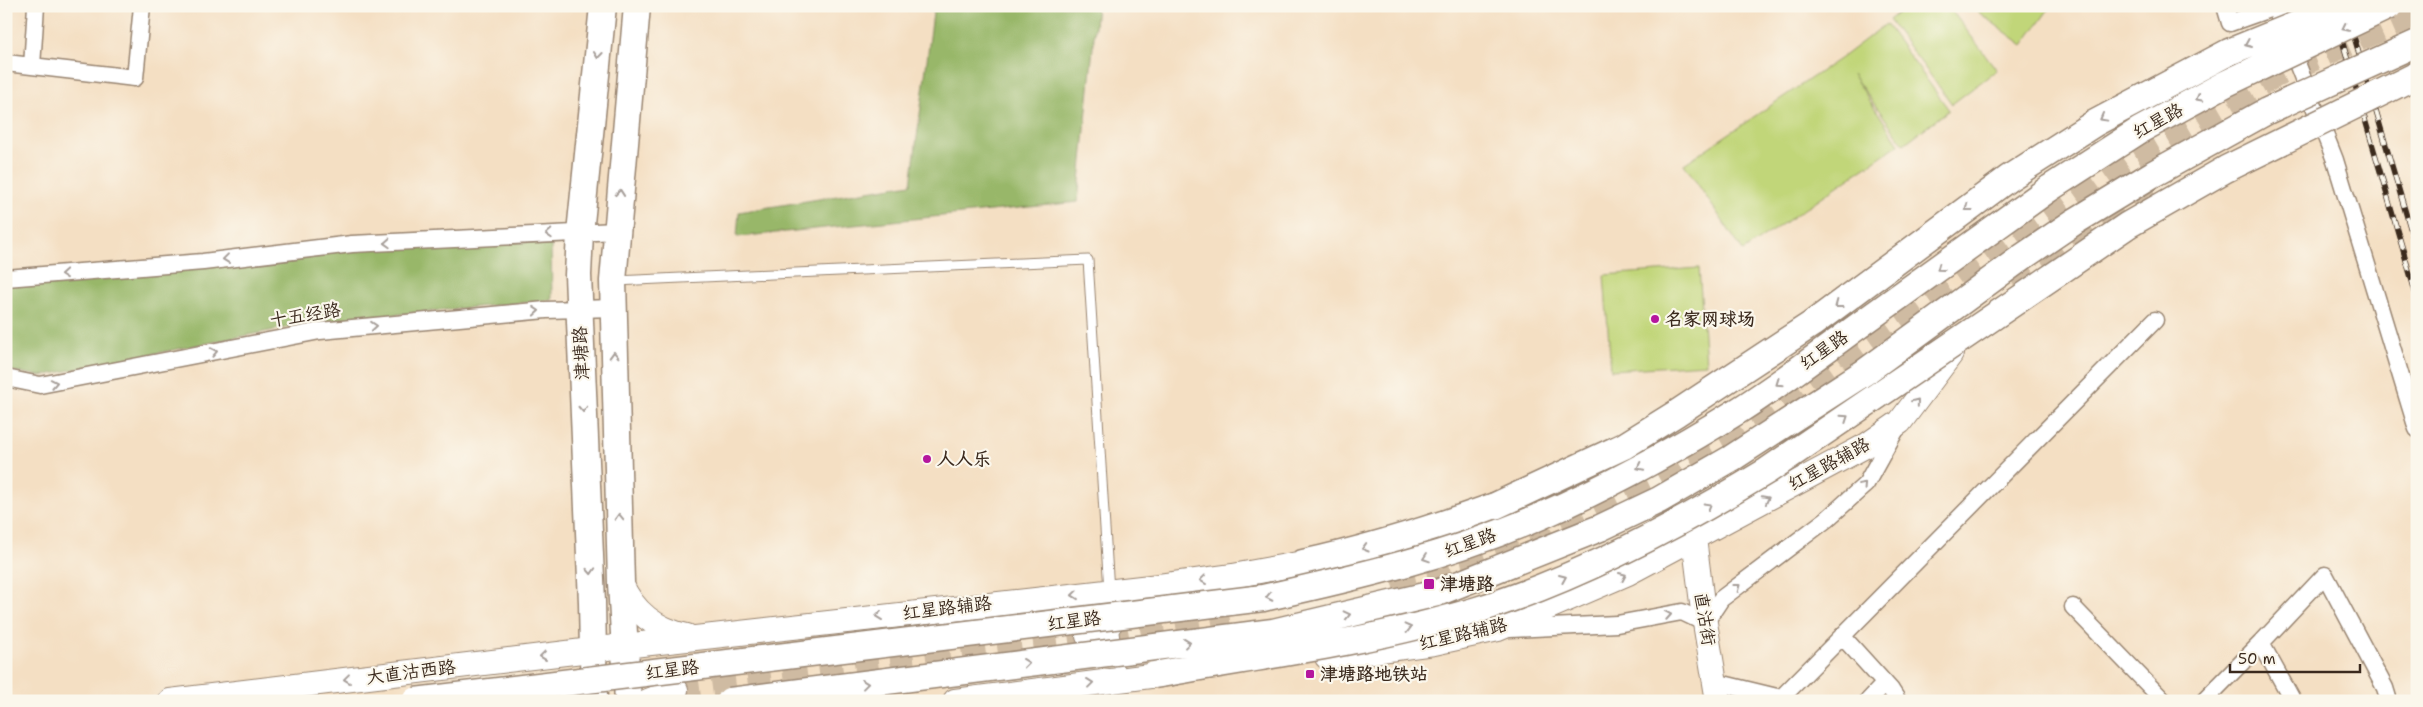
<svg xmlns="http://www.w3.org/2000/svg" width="2423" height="707" font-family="'Shantell Sans','LXGW WenKai TC',sans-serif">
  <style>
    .green { fill: #c1d679; stroke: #7e804c }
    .forest { fill: #98b769; stroke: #6a7044 }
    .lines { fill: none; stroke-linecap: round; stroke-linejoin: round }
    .secondary-tunnel { stroke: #cfbba2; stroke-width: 24; stroke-dasharray: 24 12; stroke-linecap: butt }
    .lane-casing { stroke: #988470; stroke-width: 11 }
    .street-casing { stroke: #988470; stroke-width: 19 }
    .secondary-casing { stroke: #988470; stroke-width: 26 }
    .primary-casing { stroke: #988470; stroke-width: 29 }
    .lane { stroke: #fff; stroke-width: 9 }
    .street { stroke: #fff; stroke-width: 16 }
    .secondary { stroke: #fff; stroke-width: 24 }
    .primary { stroke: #fff; stroke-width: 26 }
    .rail-casing { stroke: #3b2a1e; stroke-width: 5.5 }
    .rail { stroke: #fbf7ec; stroke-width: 4; stroke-dasharray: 11; stroke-linecap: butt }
    .primary-bridge-casing { stroke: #988470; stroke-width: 29; stroke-linecap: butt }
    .primary-bridge { stroke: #fff; stroke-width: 26 }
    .oneway { stroke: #a79f9a }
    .poi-dot { fill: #b5179e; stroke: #fbf7ec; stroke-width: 2 }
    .labels { text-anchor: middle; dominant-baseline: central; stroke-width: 4.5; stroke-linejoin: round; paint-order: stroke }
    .street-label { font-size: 18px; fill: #3b2a1e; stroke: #fbf7ec }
    .poi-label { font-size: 18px; font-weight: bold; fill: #3b2a1e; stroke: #fbf7ec; text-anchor: start }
  </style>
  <rect width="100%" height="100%" fill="#fbf7ec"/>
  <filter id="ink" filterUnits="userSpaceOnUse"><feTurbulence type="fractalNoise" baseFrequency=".02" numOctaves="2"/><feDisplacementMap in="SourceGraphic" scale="10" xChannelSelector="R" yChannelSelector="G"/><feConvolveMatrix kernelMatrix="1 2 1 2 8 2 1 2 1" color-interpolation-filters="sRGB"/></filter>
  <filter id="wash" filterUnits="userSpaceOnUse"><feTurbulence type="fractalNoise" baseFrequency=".0096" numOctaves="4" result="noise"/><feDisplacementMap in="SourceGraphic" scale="20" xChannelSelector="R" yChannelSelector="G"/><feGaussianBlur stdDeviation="1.12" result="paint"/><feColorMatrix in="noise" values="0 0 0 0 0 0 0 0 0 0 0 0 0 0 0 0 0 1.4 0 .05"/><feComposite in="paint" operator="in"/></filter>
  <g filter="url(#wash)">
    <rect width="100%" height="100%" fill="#f4dfc3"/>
    <path class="green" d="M1907,6H1948L1997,70L1952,104L1889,20Z
      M1970,6H2051L2023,45Z
      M1886,24L1949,110L1904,144L1852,74L1899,144L1743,251L1684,164L1841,58Z
      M1699,268L1706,364L1611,370L1604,275Z"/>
    <path class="forest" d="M934,6H1097L1078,202L737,237L739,212L911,184Z
      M551,241L552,300L315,322L41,376L6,370V285L370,247Z"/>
  </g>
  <g filter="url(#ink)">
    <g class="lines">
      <path class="secondary-tunnel" d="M2016,288L2116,212L2153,189
        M1391,579L1478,559L1508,549L1574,522L1659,482L1763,422L2134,157L2275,76L2417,14
        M676,690L1113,633L1229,614"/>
      <g class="lane-casing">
        <path id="lane" d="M615,281L1088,260L1109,591
          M1113,626L1121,679"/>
      </g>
      <g class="street-casing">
        <path id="street" d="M2225,6L2230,23L2275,7L2335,160L2417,429
          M6,63L135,78L142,6
          M32,66L36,6
          M6,278L203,262L352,244L616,231
          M6,378L40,385L320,331L546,310L613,308
          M2073,607L2164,701
          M1510,629L1617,624L1682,612L1705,623L1721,599L1827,519L1866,484L1898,426
          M1842,636L1891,690L1898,701
          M2261,643L2325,575L2385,688L2389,701
          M1715,682L1781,698L2155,320
          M1868,701L1885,683
          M2204,701L2261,643L2293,701"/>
      </g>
      <g class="secondary-casing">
        <path id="secondary" d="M1694,538L1703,611L1718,701
          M621,583C633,612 657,630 687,636
          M1088,636L1108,626L1122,609
          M1327,657L1434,643L1498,629L1628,573L1867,445L1900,422L1951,354
          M170,701L624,646L1159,586L1233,576L1303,563
          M648,701L676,690
          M955,701L1174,673"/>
      </g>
      <g class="primary-casing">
        <path id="primary" d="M1861,324L2050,188
          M1303,563C1368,549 1431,529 1495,506
          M594,701L592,602L578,275L580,233L603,6
          M628,701L621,583L613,281L637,6"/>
      </g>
      <use href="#lane" class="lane"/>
      <use href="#street" class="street"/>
      <use href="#secondary" class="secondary"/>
      <use href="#primary" class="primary"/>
      <g class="rail-casing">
        <path id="rail" d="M2332,6L2417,298
          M2345,6L2417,251"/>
      </g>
      <use href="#rail" class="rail"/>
      <g class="primary-bridge-casing">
        <path id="primary-bridge" d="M2050,188L2140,130L2225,84L2389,6
          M1495,506L1624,446L1677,413L1812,324L2009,178L2095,123L2229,52L2342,6
          M1154,675C1261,656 1372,642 1477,610C1578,579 1677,526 1767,471L2128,225L2226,169L2417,75
          M415,701L1263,598C1358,577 1452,555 1541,516C1610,486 1677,449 1741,409C1782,383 1821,353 1861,324
          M730,701L1273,632L1437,593L1600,528L1659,500L1732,458L1865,372L2021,258L2074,222L2153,174L2267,111L2417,43"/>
      </g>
      <use href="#primary-bridge" class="primary-bridge"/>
    </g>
    <defs><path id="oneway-chevron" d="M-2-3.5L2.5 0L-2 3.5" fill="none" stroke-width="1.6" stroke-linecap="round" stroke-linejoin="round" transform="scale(1.25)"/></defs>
    <g class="oneway">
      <use href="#oneway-chevron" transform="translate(2345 28) rotate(154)"/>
      <use href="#oneway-chevron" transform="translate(2248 44) rotate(157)"/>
      <use href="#oneway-chevron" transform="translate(598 55) rotate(96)"/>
      <use href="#oneway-chevron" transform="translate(2199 98) rotate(152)"/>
      <use href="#oneway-chevron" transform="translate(2103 118) rotate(151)"/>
      <use href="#oneway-chevron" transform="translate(620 193) rotate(-85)"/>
      <use href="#oneway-chevron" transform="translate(1968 208) rotate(143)"/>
      <use href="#oneway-chevron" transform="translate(549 234) rotate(177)"/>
      <use href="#oneway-chevron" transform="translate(387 243) rotate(177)"/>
      <use href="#oneway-chevron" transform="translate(226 259) rotate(173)"/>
      <use href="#oneway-chevron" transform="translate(1940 268) rotate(144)"/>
      <use href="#oneway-chevron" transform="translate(64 274) rotate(175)"/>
      <use href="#oneway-chevron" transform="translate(1838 305) rotate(143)"/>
      <use href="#oneway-chevron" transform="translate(536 311) rotate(-5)"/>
      <use href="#oneway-chevron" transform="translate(374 326) rotate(-5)"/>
      <use href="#oneway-chevron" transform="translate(214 352) rotate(-11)"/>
      <use href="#oneway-chevron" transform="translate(614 355) rotate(-92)"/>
      <use href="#oneway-chevron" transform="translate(54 383) rotate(-11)"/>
      <use href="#oneway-chevron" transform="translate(1779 383) rotate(145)"/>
      <use href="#oneway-chevron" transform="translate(1916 402) rotate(-51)"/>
      <use href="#oneway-chevron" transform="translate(583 409) rotate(87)"/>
      <use href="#oneway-chevron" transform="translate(1845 418) rotate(-34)"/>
      <use href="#oneway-chevron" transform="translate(1640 467) rotate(154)"/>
      <use href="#oneway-chevron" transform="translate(1863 485) rotate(-48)"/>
      <use href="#oneway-chevron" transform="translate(1766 499) rotate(-28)"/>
      <use href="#oneway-chevron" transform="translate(1708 506) rotate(-30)"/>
      <use href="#oneway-chevron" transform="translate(619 517) rotate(-92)"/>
      <use href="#oneway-chevron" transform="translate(1365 548) rotate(164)"/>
      <use href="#oneway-chevron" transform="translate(1426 558) rotate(161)"/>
      <use href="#oneway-chevron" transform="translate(591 571) rotate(87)"/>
      <use href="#oneway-chevron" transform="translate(1623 576) rotate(-24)"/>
      <use href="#oneway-chevron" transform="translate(1563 578) rotate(-23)"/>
      <use href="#oneway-chevron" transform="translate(1203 580) rotate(173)"/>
      <use href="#oneway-chevron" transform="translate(1737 587) rotate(-37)"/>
      <use href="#oneway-chevron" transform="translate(1075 595) rotate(174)"/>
      <use href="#oneway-chevron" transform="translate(1269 597) rotate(168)"/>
      <use href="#oneway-chevron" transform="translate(1347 615) rotate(-13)"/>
      <use href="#oneway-chevron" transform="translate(1668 615) rotate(-10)"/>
      <use href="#oneway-chevron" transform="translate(879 616) rotate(173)"/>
      <use href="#oneway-chevron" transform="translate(1408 628) rotate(-14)"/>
      <use href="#oneway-chevron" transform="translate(1187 643) rotate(-7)"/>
      <use href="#oneway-chevron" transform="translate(543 656) rotate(173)"/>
      <use href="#oneway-chevron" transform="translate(1026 663) rotate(-7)"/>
      <use href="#oneway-chevron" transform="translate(347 679) rotate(173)"/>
      <use href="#oneway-chevron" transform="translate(1090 683) rotate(-7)"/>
      <use href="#oneway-chevron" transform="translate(865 684) rotate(-7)"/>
    </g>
  </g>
  <g class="poi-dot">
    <circle cx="1655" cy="319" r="5"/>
    <circle cx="927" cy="459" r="5"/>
    <rect x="1423" y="578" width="12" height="12" rx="2.5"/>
    <rect x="1305" y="669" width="10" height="10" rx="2.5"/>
  </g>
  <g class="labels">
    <g class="street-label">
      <text transform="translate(2158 121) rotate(-29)">红星路</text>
      <text transform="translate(305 315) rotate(-9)">十五经路</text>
      <text transform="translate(1824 350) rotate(-35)">红星路</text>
      <text transform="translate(581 353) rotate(-93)">津塘路</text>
      <text transform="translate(1829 464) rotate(-29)">红星路辅路</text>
      <text transform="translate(1470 543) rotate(-20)">红星路</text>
      <text transform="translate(947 608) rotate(-7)">红星路辅路</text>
      <text transform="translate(1705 619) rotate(81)">直沽街</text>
      <text transform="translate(1074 621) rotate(-7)">红星路</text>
      <text transform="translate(1463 634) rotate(-13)">红星路辅路</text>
      <text transform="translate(672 670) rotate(-7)">红星路</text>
      <text transform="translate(411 672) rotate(-7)">大直沽西路</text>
    </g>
    <g class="poi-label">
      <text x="1665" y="319">名家网球场</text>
      <text x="937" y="459">人人乐</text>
      <text x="1440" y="584">津塘路</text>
      <text x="1320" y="674">津塘路地铁站</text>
    </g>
  </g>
  <rect width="2423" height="707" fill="none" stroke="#fbf7ec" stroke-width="25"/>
  <path d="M2230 664v8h130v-8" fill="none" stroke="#3b2a1e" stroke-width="2.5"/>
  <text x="2238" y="664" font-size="15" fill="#3b2a1e" stroke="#fbf7ec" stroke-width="4" paint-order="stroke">50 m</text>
</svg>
